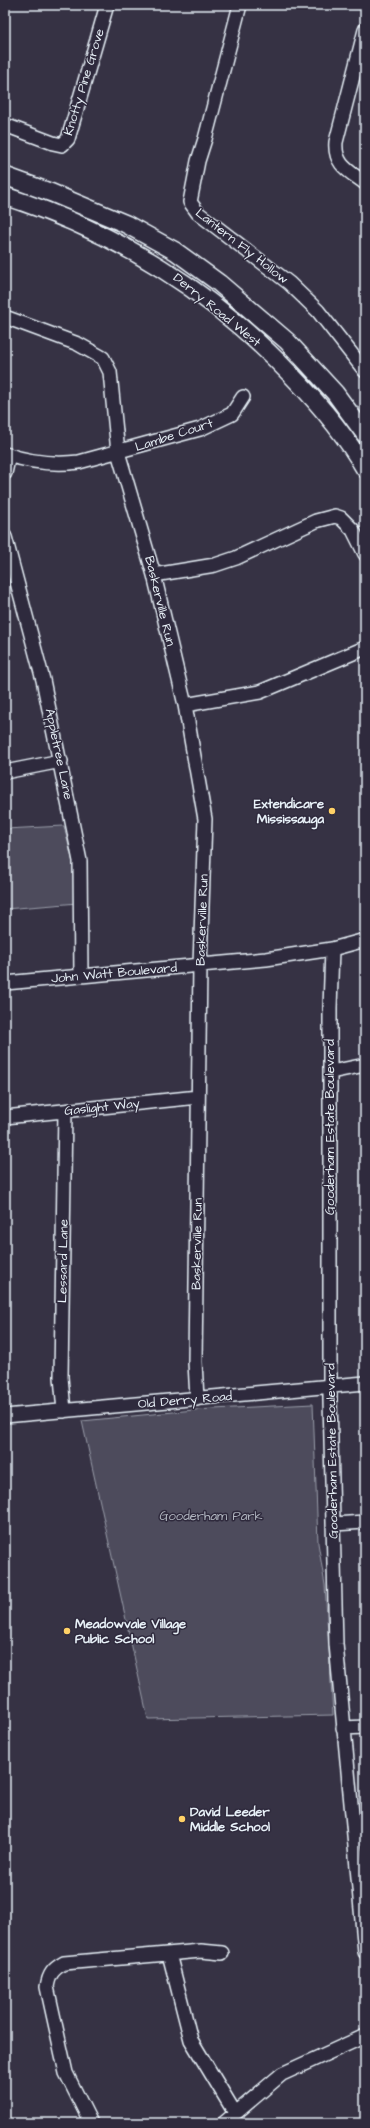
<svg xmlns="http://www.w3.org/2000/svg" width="370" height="2128" font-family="'Architects Daughter',sans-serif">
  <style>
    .green { fill: #4d4b5c; stroke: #9a9eaa }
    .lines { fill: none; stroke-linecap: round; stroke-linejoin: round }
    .minor-casing { stroke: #e8f1f8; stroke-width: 16 }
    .major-casing { stroke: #e8f1f8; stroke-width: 20 }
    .minor { stroke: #2f2a3d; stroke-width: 13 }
    .major { stroke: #2f2a3d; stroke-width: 17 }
    .poi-dot { fill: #ffd166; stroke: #2f2a3d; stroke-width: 1.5 }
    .labels { text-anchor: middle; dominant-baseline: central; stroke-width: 3; stroke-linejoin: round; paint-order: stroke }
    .street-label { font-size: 13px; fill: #e8f1f8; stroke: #2f2a3d }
    .poi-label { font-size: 13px; font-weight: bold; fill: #e8f1f8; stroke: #2f2a3d; text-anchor: start }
    .park-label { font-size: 13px; fill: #b2b7c1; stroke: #2f2a3d }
  </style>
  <rect width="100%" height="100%" fill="#363244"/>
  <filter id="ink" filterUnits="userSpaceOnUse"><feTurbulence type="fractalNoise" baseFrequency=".025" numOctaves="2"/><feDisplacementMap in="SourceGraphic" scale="8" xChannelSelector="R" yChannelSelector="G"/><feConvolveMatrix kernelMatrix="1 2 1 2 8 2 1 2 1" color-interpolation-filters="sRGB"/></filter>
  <g filter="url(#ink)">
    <path class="green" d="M64,826L75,871L78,903L5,909V829Z
      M313,1404L318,1543L325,1585L333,1715L148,1719L82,1421L194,1410Z"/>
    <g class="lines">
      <g class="minor-casing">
        <path id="minor" d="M240,5L205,139L198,161L190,202L198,213L289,283L318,311L365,371
          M365,30L336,142C334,165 349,171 365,183
          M5,125L53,143L62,145L68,139L107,5
          M5,317L78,344L103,358L110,372L118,452L154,575L185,705L205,819L200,965L195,1362L197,1399
          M5,454C29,462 54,465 79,462L200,429L232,414L243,397
          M5,473L9,455
          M5,537L43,680L80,861L81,976
          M154,575L215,565L236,558L316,521L335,516L341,518L353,530L365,554
          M185,705L260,692L365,648
          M5,772L61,761
          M332,949L330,1008V1399L336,1644L365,1952
          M5,983L266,959L332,949L365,940
          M331,1072L365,1065
          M5,1117L198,1097
          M64,1411L61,1377L65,1111
          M5,1416L365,1383
          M334,1524L365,1522
          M343,1728L365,1727
          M169,1954L191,2040L235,2113
          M91,2123L66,2073L47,1987C49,1974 53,1969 64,1963L201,1951L222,1953
          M224,2123L282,2074L365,2036"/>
      </g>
      <g class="major-casing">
        <path id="major" d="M5,176L52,193L126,224L175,251L219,283L287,341L335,393L365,434
          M5,196C118,233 212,291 294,378C321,406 346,436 365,469"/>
      </g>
      <use href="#minor" class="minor"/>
      <use href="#major" class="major"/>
    </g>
  </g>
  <g class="poi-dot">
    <circle cx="332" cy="811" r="4"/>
    <circle cx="67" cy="1631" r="4"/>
    <circle cx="182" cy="1819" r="4"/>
  </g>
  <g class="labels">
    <g class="street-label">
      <text transform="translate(84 82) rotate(-73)">Knotty Pine Grove</text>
      <text transform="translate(242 246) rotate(38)">Lantern Fly Hollow</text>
      <text transform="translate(217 310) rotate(39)">Derry Road West</text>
      <text transform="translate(174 435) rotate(-18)">Lambe Court</text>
      <text transform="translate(160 601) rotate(76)">Baskerville Run</text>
      <text transform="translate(59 754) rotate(78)">Appletree Lane</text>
      <text transform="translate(202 920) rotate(-88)">Baskerville Run</text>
      <text transform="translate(114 973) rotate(-5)">John Watt Boulevard</text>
      <text transform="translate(102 1107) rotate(-6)">Gaslight Way</text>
      <text transform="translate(330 1127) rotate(-90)">Gooderham Estate Boulevard</text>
      <text transform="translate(197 1244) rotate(-89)">Baskerville Run</text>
      <text transform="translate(63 1261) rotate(-89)">Lessard Lane</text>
      <text transform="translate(185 1400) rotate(-5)">Old Derry Road</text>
      <text transform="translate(332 1451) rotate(-91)">Gooderham Estate Boulevard</text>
    </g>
    <g class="poi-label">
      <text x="324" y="804" text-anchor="end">Extendicare<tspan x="324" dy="15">Mississauga</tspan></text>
      <text x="75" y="1624">Meadowvale Village<tspan x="75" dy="15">Public School</tspan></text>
      <text x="190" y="1812">David Leeder<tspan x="190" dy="15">Middle School</tspan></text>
    </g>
    <g class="park-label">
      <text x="211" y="1516">Gooderham Park</text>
    </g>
  </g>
  <rect width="370" height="2128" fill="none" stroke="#2f2a3d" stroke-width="20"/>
  <rect x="10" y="10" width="350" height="2108" fill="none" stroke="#e8f1f8" stroke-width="1.5" filter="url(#ink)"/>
</svg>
